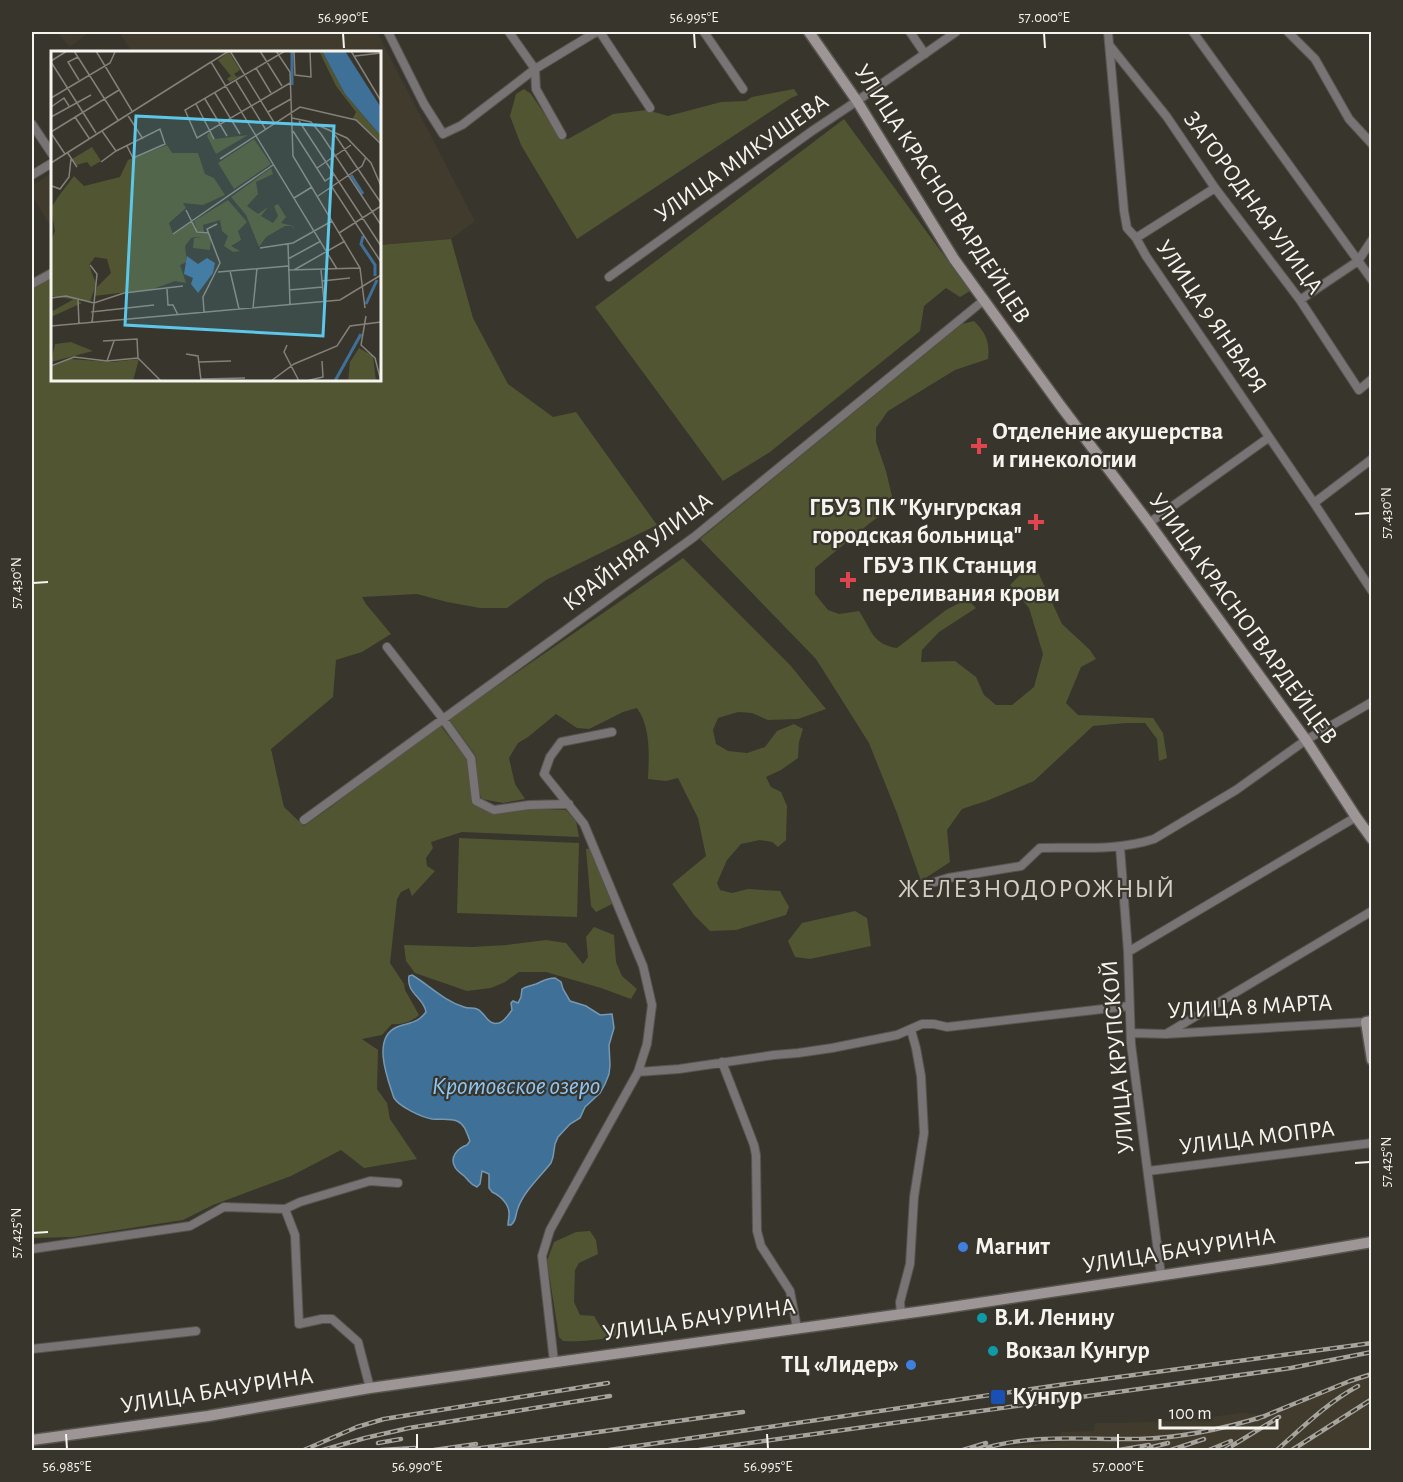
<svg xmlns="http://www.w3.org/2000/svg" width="1403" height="1482" font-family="'Alegreya Sans',sans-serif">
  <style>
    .built { fill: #413b2d }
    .green { fill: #515531 }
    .water { fill: #3f7097; stroke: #7698b1; stroke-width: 1.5 }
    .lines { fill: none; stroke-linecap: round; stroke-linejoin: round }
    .street-casing { stroke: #56544c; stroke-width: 10 }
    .secondary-casing { stroke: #56544c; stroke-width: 13 }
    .street { stroke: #787374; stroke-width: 8 }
    .secondary { stroke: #9d9596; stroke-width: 10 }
    .rail-casing { stroke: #a6a49d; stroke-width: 4.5 }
    .rail { stroke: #38352d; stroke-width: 2; stroke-dasharray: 7; stroke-linecap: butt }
    .ticks { fill: none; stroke: #f6f4ee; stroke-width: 2 }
    .health-dot { fill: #e0444e; stroke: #38352d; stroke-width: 2 }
    .shop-dot { fill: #3f7fe0; stroke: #38352d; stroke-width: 2 }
    .culture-dot { fill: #0f9aa8; stroke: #38352d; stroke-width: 2 }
    .transit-dot { fill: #1a4fb4; stroke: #38352d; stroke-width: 2 }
    .labels { text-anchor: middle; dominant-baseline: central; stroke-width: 4.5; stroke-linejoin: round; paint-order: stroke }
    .street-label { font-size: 24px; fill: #f6f4ee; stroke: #38352d }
    .poi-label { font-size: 24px; font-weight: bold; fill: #f6f4ee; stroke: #38352d; text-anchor: start }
    .neighbourhood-label { font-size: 26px; letter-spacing: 1.5px; fill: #d3cfc5; stroke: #38352d }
    .water-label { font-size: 26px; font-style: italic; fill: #8dc6f5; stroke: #38352d }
    .inset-river { fill: none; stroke: #3f7097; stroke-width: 3 }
    .inset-road { fill: none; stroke: #84817a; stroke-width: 1.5 }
    .view { fill: #5cc7e8; fill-opacity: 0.15; stroke: #5cc7e8; stroke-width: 3 }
    .inset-edge { fill: none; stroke: #f6f4ee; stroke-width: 3 }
    .neatline { fill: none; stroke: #f6f4ee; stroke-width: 2 }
    .ticks-label { font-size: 15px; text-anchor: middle; fill: #f6f4ee }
  </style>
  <rect width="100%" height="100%" fill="#38352d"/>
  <path class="built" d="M57,32H89L70,47Z
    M119,32H377L475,221L451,239L380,245V52H132Z
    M52,173V228L32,196V185Z
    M1371,1371V1450H992L1005,1447L1061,1442V1432L1094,1431L1095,1423H1123L1189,1420L1240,1413L1262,1415L1334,1384Z"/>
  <path class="green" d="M524,89L531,94L560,137L568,139L613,114L647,110L668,116L721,102L746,101L752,97L794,89L798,95L791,98L577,239L521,145L510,116L516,94Z
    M844,119L970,291L960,297L946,288L924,306L920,331L770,452L723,481L595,307Z
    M451,239L473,318L508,384L553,417L576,412L657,525L546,580L507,608H480L447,602L417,594L362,597L366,604L391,634L362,652L336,660L333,697L271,749L284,807L304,826L332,806L440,725L467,760L472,804L493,813L538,809L566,810L576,821L579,837L462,832L431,842L433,848L426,858L427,866L435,871L412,896L409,888L401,892L397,899L390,963L404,984L405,990L419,1015C412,1022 401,1025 392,1024L382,1035L362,1039L378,1050L377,1089L387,1103L390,1119L417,1159L364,1168L341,1150L291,1176L213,1205L183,1220L73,1237L32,1238V288L52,278V380H380V245Z
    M974,321C986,333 990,342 988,359L955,370L888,411L876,428V442L886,471L894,505L870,523L815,568V594L828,610L839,614L859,611C872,630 872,644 897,648L946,610L967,599L976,608L939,632L922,650L921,662L955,661L976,677L984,695L996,705H1012L1034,687L1043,654L1029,608L1010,585L1025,570H1037L1062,624L1090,650L1096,659L1081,667L1066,703L1078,715L1153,718L1163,733L1167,758L1159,761L1157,739L1145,723H1126L1093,726L1034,781L989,800L962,809L947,830L950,862L921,881L897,813L869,743L816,659L700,539L962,324Z
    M683,558L790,665L826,709L798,719L768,720L752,713L738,712L718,718L713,730L716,744L728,751L747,753L765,747L777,731L794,724L803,729L799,742L798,758L781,770L766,777L771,787L781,792L787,806L786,840L778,847L772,842L760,840L741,844L727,860L717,883L720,890L732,893L748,889L780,891L789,907L786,915L736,930L710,931L694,915L672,884L706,856L698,818L678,778L666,781L648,779C649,756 651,727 637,708L623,712L589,729L577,728L556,714L528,737L518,743L509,758L515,784L525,799L503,803L482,799L477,788L476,756L449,719Z
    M459,838L579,843L577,917L457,913Z
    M590,848L612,904L596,912L591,906L586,849Z
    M855,911L867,918L871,946L810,959L795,957L788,941L802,923Z
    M594,927L614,935L616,962L622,976L637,989L631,999L601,988L546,972H519L505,982L491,988L467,991L415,973L406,961L404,945L472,947L507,945L546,940L566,943L583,964L588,957L586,937Z
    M590,1231L596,1240L598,1254L579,1263L575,1270L574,1302L580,1315L594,1316L603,1331L609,1330L611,1326L615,1325L625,1329C622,1333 623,1333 618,1335C607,1340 576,1342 563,1341L559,1337L547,1261L554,1242L576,1232Z"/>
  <path class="water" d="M412,975C429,985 444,1001 464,1007C468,1009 473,1007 477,1009C486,1013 487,1026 499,1023C505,1021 509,1014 512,1010L511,1003L513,1001L518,1003L521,997L522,989C526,986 531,986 536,984C543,981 547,978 555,978L561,982L563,989L570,1001L586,1006L600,1015L612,1014L614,1028L609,1045L610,1065L609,1074L605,1084L600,1093L585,1107L580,1118L570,1124L558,1137L555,1144L553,1157L551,1163C540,1177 524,1191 518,1208C515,1215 517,1220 511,1225H508C508,1222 509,1219 509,1215C510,1205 501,1196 492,1192L489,1188V1174L482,1171L480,1184L477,1187C471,1185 470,1182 466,1178C463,1174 457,1172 455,1167C449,1157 458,1148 467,1145L470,1141C467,1134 465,1124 457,1121C450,1118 440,1120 432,1119C421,1117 400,1107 394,1098C388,1080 371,1038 397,1027C410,1022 417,1024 426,1012C424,997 406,994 409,976Z"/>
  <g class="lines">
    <g class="street-casing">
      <path id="street" d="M388,32L424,104L443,134L462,125L535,69L596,32
        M509,32L535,69L536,89L562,135
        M600,32L650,108
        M704,32L743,89
        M910,32L925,54
        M1108,32L1124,211L1127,228L1136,238L1146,256L1314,503L1372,591
        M1193,32L1372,280
        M1288,32L1315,59L1349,119L1372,144
        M1110,46L1167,117L1215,188L1300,300L1359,390L1372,379
        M32,124L52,154
        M32,175L52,163
        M1136,238L1215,188
        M609,277L812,131L857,101L956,32
        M32,284L52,273
        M1300,300L1358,261L1372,240
        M1314,503L1372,459
        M1149,523L1268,438
        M387,647L443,719L471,758L476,801L494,810L529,805L569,804
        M304,820L694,537L984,300
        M1120,847L1128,952L1131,1044L1161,1275
        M928,884L948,878L1021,866L1040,848C1078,847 1117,851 1154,839L1236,790L1306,740L1372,702
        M1128,952L1356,817
        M1131,1033L1166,1034L1366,1022
        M1166,1034L1372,911
        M722,1062L754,1145L756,1155L757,1231L761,1246L790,1291L797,1328
        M638,1072L679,1069L774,1055L798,1053L832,1048L897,1035L922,1024H934L947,1027L1129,1006
        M1148,1171L1372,1143
        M285,1209L295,1235L299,1324L322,1319H332L358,1342L370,1388
        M32,1249L190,1226L224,1207L285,1209L300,1202L370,1181L398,1183
        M901,1314L900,1302L910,1264L914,1197L924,1133L921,1076L916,1048L911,1030
        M32,1349L196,1331
        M554,1362L542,1256L550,1230L638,1072L647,1044L652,1005L643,966L584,824L544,774L550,757L561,742L612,732"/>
    </g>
    <g class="secondary-casing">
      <path id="secondary" d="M809,32L857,101L954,259L1060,405L1149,523L1306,740L1356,817L1372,839
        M1372,1021L1366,1022L1372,1060
        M32,1440L208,1416L370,1388L938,1309L1271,1259L1372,1242"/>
    </g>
    <use href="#street" class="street"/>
    <use href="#secondary" class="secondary"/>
    <g class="rail-casing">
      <path id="rail" d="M1257,1419L1350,1381L1372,1374
        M378,1443L401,1439
        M304,1450L357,1427L384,1419L608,1383
        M323,1450L365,1438L409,1428L610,1396
        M381,1450L415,1448
        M434,1450L476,1444
        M467,1450L743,1412
        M609,1450L1059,1385L1372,1343
        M699,1450L1291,1368L1372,1352
        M963,1450L986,1443
        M979,1450C1031,1433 1085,1440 1139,1439C1182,1438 1223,1429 1265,1416
        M1119,1450L1149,1445
        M1140,1450L1168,1443
        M1171,1450L1204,1439
        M1209,1450L1231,1441
        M1225,1450L1279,1417
        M1277,1450C1303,1427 1327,1403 1358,1386
        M1292,1450L1372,1399"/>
    </g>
    <use href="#rail" class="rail"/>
  </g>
  <path class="ticks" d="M343,33L344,48M694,33L695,48M1044,33L1045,48M1355,514L1370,513M33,583L48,582M1355,1163L1370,1162M33,1233L48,1232M66,1434L67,1449M417,1434V1449M767,1434L768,1449M1118,1434V1449"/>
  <g class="health-dot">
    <path d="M976 437h6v6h6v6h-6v6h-6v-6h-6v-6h6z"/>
    <path d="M1033 513h6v6h6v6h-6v6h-6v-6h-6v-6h6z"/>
    <path d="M845 571h6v6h6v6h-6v6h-6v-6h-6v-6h6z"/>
  </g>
  <g class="shop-dot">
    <circle cx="963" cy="1247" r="6"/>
    <circle cx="911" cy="1365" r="6"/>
  </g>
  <g class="culture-dot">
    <circle cx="982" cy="1318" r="6"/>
    <circle cx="993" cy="1351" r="6"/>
  </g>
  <rect class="transit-dot" x="990" y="1389" width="16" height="16" rx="3"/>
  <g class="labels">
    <g class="street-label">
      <text transform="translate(742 158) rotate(-35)">УЛИЦА МИКУШЕВА</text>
      <text transform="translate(942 194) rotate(57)">УЛИЦА КРАСНОГВАРДЕЙЦЕВ</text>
      <text transform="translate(1253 203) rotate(54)">ЗАГОРОДНАЯ УЛИЦА</text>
      <text transform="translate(1211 317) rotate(56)">УЛИЦА 9 ЯНВАРЯ</text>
      <text transform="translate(638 552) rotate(-37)">КРАЙНЯЯ УЛИЦА</text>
      <text transform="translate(1243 619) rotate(54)">УЛИЦА КРАСНОГВАРДЕЙЦЕВ</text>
      <text transform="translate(1250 1007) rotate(-3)">УЛИЦА 8 МАРТА</text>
      <text transform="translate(1118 1057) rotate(-95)">УЛИЦА КРУПСКОЙ</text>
      <text transform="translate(1257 1138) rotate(-7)">УЛИЦА МОПРА</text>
      <text transform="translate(1179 1251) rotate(-9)">УЛИЦА БАЧУРИНА</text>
      <text transform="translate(699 1320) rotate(-8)">УЛИЦА БАЧУРИНА</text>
      <text transform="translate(217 1391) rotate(-9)">УЛИЦА БАЧУРИНА</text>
    </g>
    <g class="poi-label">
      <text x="992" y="432">Отделение акушерства<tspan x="992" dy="28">и гинекологии</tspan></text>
      <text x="1022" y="508" text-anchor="end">ГБУЗ ПК "Кунгурская<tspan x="1022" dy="28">городская больница"</tspan></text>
      <text x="862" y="566">ГБУЗ ПК Станция<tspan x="862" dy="28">переливания крови</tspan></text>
      <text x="975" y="1247">Магнит</text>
      <text x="994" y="1318">В.И. Ленину</text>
      <text x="1005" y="1351">Вокзал Кунгур</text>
      <text x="899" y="1365" text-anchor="end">ТЦ «Лидер»</text>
      <text x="1012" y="1397">Кунгур</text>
    </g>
    <g class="neighbourhood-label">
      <text x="1037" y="889">ЖЕЛЕЗНОДОРОЖНЫЙ</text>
    </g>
    <g class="water-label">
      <text x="516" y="1086">Кротовское озеро</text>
    </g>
  </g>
  <g transform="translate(51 51)">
    <rect width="330" height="330" fill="#38352d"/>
    <path d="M268,0H271L294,43L330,85V92L302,67L305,61L285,35ZM178,1L189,19L183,23L186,26L193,23L179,31L176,28L180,25L167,9ZM158,81L164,88L197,84L165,103L156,85ZM203,88L220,113L183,138L167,112ZM116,94L121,102H147L154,123L163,127L174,144L152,154L132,152L135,157L118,172L122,183L142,170L146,182L159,183L160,188L159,199L142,197L143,187L151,186H144L140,187L134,195L136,211L129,214L135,232L124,230L102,238L43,245L46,236L60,222L56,208L44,206L38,214L45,233L39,251L0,245V190L4,180L0,157L7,146L23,125L33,135L69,126L77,109ZM41,96L50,110L40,116L36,111L26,114L21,108ZM220,117L222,123L205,131L207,143L196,155L207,163L217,156L210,165L222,172L227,165L223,155L227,153L235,166L230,172L242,175L244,180L241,175H234L215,186L208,196L195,164L180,146ZM177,149L196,171L187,180L190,189L180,195L189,200L182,201L173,195L177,185L171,180L169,169L152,174L153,181L146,180L143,170ZM23,248L31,252L0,266V261ZM20,291L42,300L0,311L4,293ZM308,297L322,305L325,330H297L299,311ZM19,308L61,311L88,308L82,330H0V316Z" fill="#515531"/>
    <path d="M271,0H294L329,55L330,85L294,43ZM136,205L147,213L156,207L164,212L162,222L147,242L140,233L142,227L133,223Z" fill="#3f7097"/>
    <path class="inset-river" d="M241,34V0M300,124L312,143M312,185L310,193L324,214V225M315,253L326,229M284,330L310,283"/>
    <path class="inset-road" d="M23,0L67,69M45,0L81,60M178,0L160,11L286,218M179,0L224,73M209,0L231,35M225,0L239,21L242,105L309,217L314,257M234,0L134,59L146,87L239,32M243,0L244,24L260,26L259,0M300,0L330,50M304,5L330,2M27,6L17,11L28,29M0,10L16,0M0,11L45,82M205,17L220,42M185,30L215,79M164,42L189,83M0,47L59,12L64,1M154,48L176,85M145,53L163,88M0,56L13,47L18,55M217,61L240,48M76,63L92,88M0,66L40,44M24,66L38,87M241,67L260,71L270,83L330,174M248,70L330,195M264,73L296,87L320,112L330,135M51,80L65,100M242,80L274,130L283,124M0,81L68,39M0,82L14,103M284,84L330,152M16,101L26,116M169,108L249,56L305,69L330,93M50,111L65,100L109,78L114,93L82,107L76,95M0,112L160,11M266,117L300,94M1,135L9,138L18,126L20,108M281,136L330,211M267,145L311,115L315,106M243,147L261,136M135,159L146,181L158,182M288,182L330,155M122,183L222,114M237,193L239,254M209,197L242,192L281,170M237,208L270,190M39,214L46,223L41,272M237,219L309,217M243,219L294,190M270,219L273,250M179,220L188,258M167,221L237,215M271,230L299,227M116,238L117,254H122L127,264M238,239L272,236M0,247L15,245L43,252L73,242L132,235M27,249L28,273M202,257L206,217M40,261L103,254M153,261L152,246L169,212L156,178L166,173M315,265L310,294L324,307L330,330M0,275L289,249L330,224M52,290L86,288L87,307M236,294L233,301L248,330M135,303L147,305L150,329M87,307L110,330M56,310L63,290M147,311L180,310M0,315L23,306L56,310L87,307M150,328L194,327M220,330L243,313L286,295L299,275L330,271M255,330L272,326L271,310"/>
    <path class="view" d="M85,65L283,75L272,285L74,274Z"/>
    <rect width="330" height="330" class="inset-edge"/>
  </g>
  <rect width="1403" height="1482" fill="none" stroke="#38352d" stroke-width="66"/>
  <path d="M1160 1419v9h117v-9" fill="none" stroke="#f6f4ee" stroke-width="3"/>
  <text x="1169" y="1419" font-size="18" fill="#f6f4ee" stroke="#38352d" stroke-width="4.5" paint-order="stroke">100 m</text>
  <rect x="33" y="33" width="1337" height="1416" class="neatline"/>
  <g class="ticks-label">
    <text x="343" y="22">56.990°E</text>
    <text x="694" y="22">56.995°E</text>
    <text x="1044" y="22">57.000°E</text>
    <text transform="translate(1386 513) rotate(-90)" y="5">57.430°N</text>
    <text transform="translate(16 583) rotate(-90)" y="5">57.430°N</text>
    <text transform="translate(1386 1162) rotate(-90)" y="5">57.425°N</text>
    <text transform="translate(16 1233) rotate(-90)" y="5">57.425°N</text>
    <text x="67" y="1471">56.985°E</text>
    <text x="417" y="1471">56.990°E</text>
    <text x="768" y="1471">56.995°E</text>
    <text x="1118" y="1471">57.000°E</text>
  </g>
</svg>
